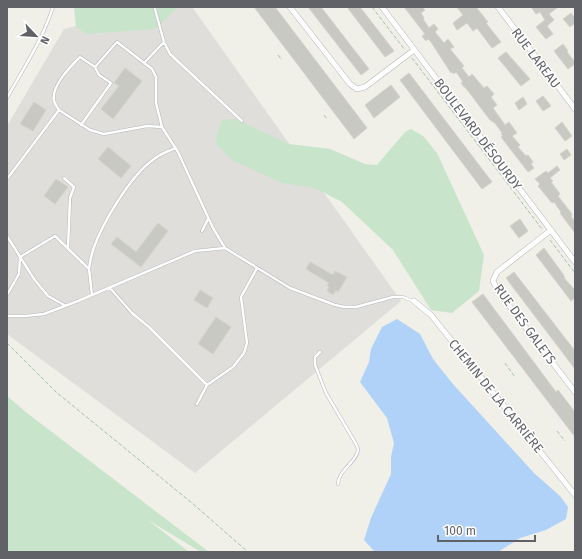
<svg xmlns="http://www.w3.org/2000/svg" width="582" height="559" font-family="'Fira Sans',sans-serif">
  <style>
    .industrial { fill: #dfdeda }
    .green { fill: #c8e5cb }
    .water { fill: #b0d1f8 }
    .building { fill: #c9c9c3; stroke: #d5d2c7 }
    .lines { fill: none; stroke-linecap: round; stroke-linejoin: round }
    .lane-casing { stroke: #b5b7bb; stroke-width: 3.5 }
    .street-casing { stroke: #b5b7bb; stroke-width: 6 }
    .path { stroke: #a0c3ae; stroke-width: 1; stroke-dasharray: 4 2; stroke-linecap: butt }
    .lane { stroke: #fff; stroke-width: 2.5 }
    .street { stroke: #fff; stroke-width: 5 }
    .labels { text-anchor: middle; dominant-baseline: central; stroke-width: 3; stroke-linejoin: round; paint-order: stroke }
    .street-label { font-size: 13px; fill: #606267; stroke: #fff }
  </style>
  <rect width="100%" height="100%" fill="#f0efe8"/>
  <path class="industrial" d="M149,7H192L401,301L195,473L7,334V126L64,29Z"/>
  <path class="green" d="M74,7H178L155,29L86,34L76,27Z
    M235,119L289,144L330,149L365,164L377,165L405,132L411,129L423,136L437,153L484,255L479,291L452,313L431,310L393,250L342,202L315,188L282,183L232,160L217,145L216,137L222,120Z
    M7,396L27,413L209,552H201L148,520L189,552H7Z"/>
  <path class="water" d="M397,319L420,334L433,359L452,383L534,473L560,496L568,507L566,519L546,530L520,538L498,552H375L364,540L371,518L391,474V457L394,443L387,418L360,382L369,362L371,349L382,327Z"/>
  <path class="building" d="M254,7H275L367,128L354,139Z
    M308,7H321L369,69L361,75Z
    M347,7H360L394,51L385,57Z
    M404,7H422L425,10L421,13L424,18L423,19L429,28L434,24L438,29L435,32L444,43L448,39L454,47L450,49L464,66L462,68L469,77L472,74L484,88L487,86L494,94L491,97L497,105L493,108L505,125L509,122L517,133L512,136L520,145L518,147L526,156L528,155L533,162L531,164L534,168L528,172L501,137L503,136L501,134L502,133L495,123L490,120L465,87H464L461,83L463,82L456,72L454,74L452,72L451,73L431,42L428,39L426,41L422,36L425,34Z
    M457,7H476L488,22L486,23L501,42L492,48L477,28L473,31L467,23L457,30L453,23L463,15Z
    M531,7H558L549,14L554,20L547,26L553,34L546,39L536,27L545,20L540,12L536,14Z
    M571,13L575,18V23L570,27L563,19Z
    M563,44L568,51L567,52L575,62V64L568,69L554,51Z
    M506,52L530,79L521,86L498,58Z
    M125,68L142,81L113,119L101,109L119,86L114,83Z
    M409,73L492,182L482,189L400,80Z
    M391,85L400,97L374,118L365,105Z
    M543,96L551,106L543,111L536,101Z
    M523,97L527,104L519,110L515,103Z
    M34,102L46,110L33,131L20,124Z
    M562,122L572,136L565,141L555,128Z
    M108,147L131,166L121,178L98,159Z
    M567,149L571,155L564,160L560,154Z
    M557,166L560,170L550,178L553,181L551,182L560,194L558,196L572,214L571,216L575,222V233L560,213L561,212L554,202L552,203L538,186L540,184L535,179L546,171L548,173Z
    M56,179L68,187L55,204L44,196Z
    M520,219L528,231L519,238L510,226Z
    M158,223L168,231L141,267L111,244L117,237L136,252Z
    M544,248L563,274L565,278H564L575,290V298L571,301L536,255Z
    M310,262L333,275L335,271L347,277L338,292L336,290L333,295L327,291L329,287L327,285L329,283L306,269Z
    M514,272L575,351V369L506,278Z
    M200,290L213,298L207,308L194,300Z
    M483,294L556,392L558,390L575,412V437L472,302Z
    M216,317L231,327L213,354L198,344Z"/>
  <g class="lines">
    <g class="lane-casing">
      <path id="lane" d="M164,42L170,54L242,121
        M144,63L164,42L155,9
        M95,67L117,42L152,69L156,77V103L162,127L178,152L213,228L225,248
        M7,98C23,69 43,39 53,7
        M59,110C57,107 55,104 54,101C51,86 70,67 80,57L95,67L99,75L111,83L81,125
        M64,178L74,187L70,198L68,248
        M7,179L59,110L90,130L104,134L147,126L162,127
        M202,231L208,219
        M7,236L34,279L48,296L66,306
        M89,268C90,262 91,256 93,250C102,223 131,175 154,159C160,154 168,151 176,148
        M110,288L132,313L149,327L207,385L197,404
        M7,295L19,274L20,257L55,236L89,269L92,295
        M7,316H25L44,314L78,301L195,251L225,248L290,288L335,305L345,307H356L393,297H403L413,301
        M320,352L315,357V365L326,393L356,444C357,446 358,448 358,450C357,462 338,470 338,484
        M207,385L233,367L244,353L247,343L241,297L257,268"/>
    </g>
    <g class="street-casing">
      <path id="street" d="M290,7L350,84L357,89L365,87L414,50
        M382,7L575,262
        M498,7L575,109
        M551,230L497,272L493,281L498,291L575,392
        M414,301L431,315L575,495"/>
    </g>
    <path class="path" d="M372,7L405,50
      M278,55L282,60
      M412,58L542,229
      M324,115L327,119
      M550,240L575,273
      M7,343L56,392L192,503L248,552
      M505,363L515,377
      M557,431L565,441"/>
    <use href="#lane" class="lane"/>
    <use href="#street" class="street"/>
  </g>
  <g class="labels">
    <g class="street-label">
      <text transform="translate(536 58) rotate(53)">RUE LAREAU</text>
      <text transform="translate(478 134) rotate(53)">BOULEVARD DÉSOURDY</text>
      <text transform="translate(525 324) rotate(54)">RUE DES GALETS</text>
      <text transform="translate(496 396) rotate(51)">CHEMIN DE LA CARRIÈRE</text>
    </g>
  </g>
  <rect width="582" height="559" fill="none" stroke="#606267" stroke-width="16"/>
  <g transform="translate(36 36) rotate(115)" stroke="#ffffff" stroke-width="3" paint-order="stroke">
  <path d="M0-3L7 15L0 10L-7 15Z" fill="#606267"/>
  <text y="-6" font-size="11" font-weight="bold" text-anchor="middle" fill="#606267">N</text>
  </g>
  <path d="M438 535v6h97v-6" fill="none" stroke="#606267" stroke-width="2"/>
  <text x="444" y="535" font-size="12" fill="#606267" stroke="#ffffff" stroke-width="3" paint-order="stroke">100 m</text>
</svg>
